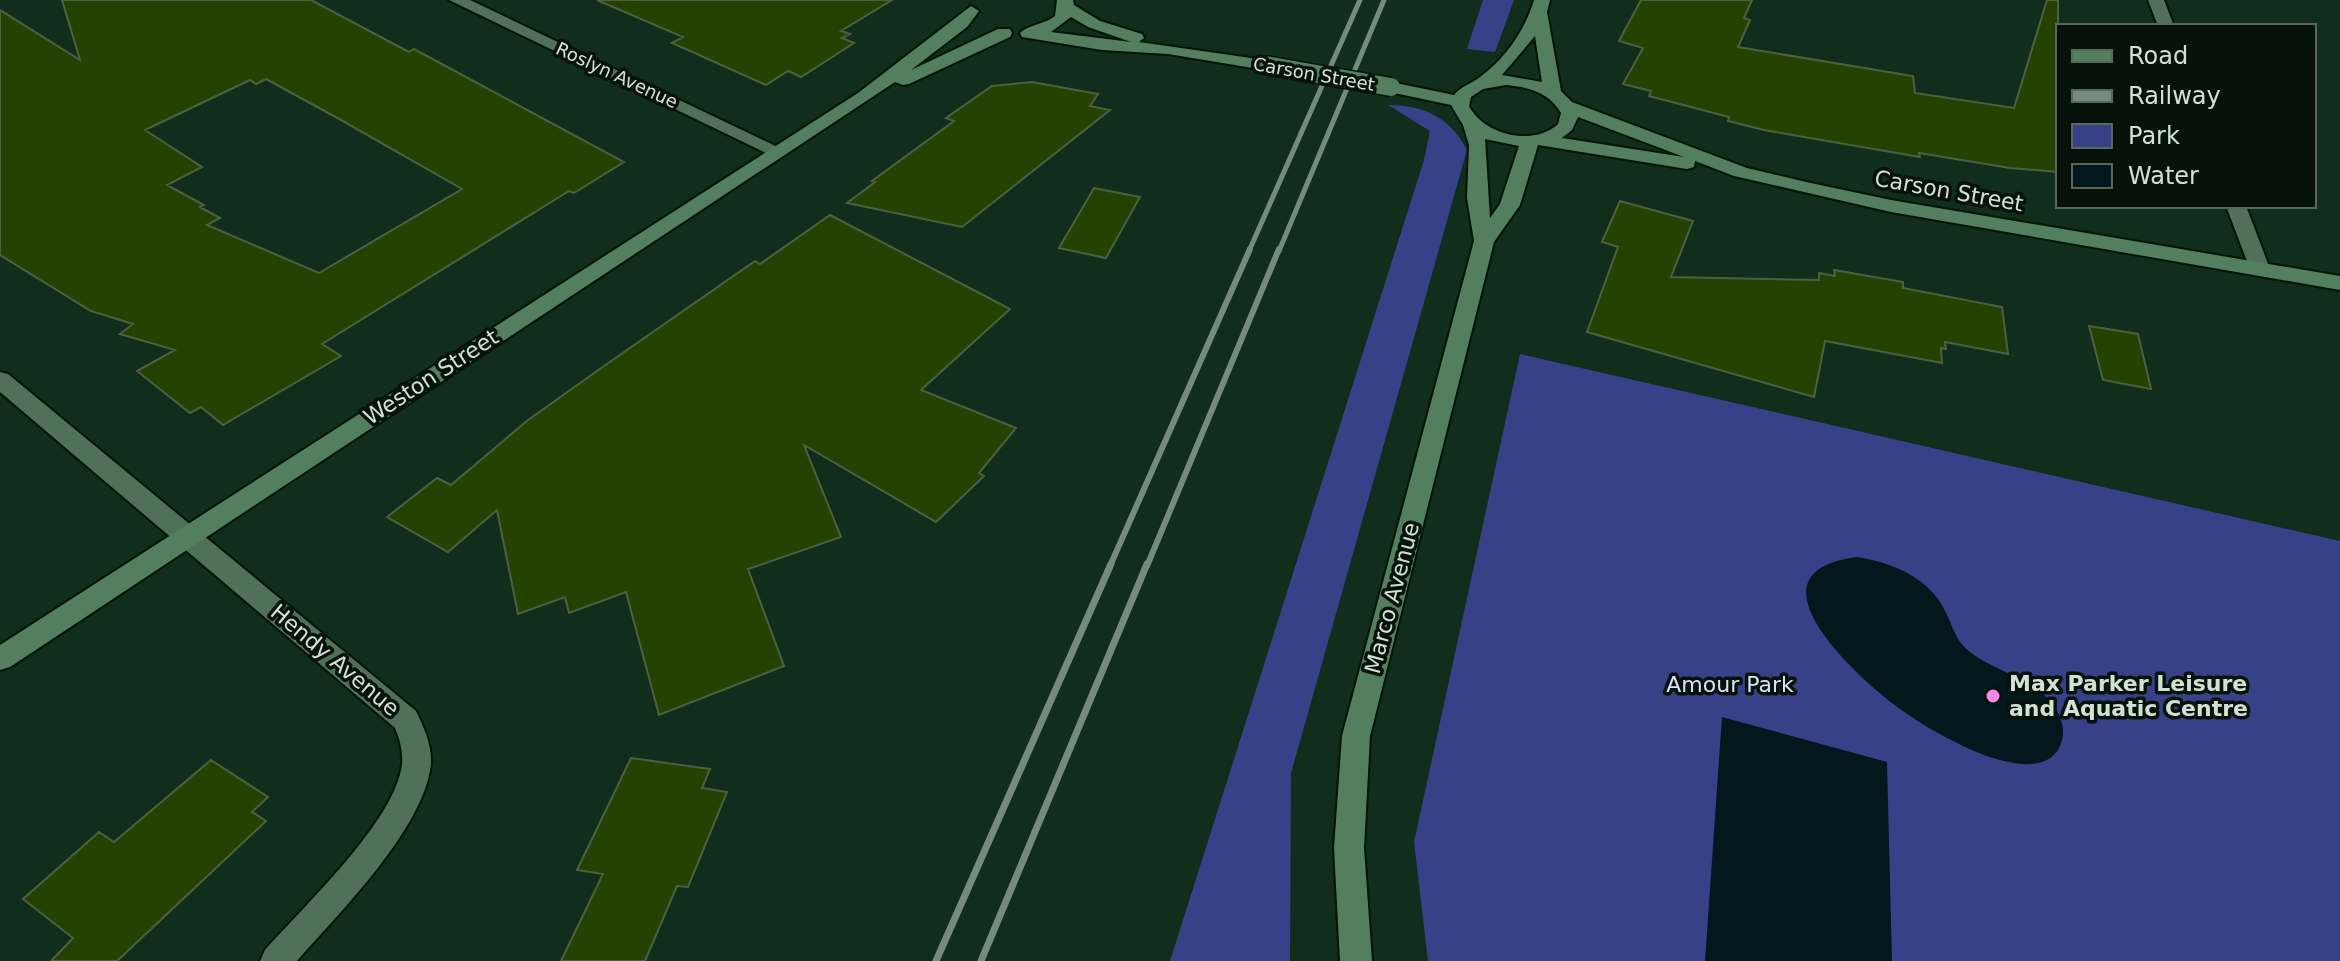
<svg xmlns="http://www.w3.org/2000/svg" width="2340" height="961" font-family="'DejaVu Sans',sans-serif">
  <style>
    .green { fill: #364188 }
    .water { fill: #01181d }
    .building { fill: #244303; stroke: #4e5f41; stroke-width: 2; fill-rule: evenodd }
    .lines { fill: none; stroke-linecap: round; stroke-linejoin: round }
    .street-casing { stroke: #001605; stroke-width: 4 }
    .secondary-casing { stroke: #001605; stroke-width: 4 }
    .street { fill: #507059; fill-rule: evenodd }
    .secondary { fill: #547e60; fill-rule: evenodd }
    .rail-far2 { stroke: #758c7c; stroke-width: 5 }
    .rail-far1 { stroke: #758c7c; stroke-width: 6 }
    .rail { stroke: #758c7c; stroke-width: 7 }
    .secondary-bridge-casing { stroke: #001605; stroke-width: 21; stroke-linecap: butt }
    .secondary-bridge { stroke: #547e60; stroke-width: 18 }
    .poi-dot { fill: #f987e8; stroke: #07130a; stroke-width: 3 }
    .labels { text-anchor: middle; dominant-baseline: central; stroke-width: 7; stroke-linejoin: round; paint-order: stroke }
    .far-street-label { font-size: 18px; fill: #d1e2d5; stroke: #07130a }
    .street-label { font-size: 22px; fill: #d1e2d5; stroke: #07130a }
    .poi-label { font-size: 22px; font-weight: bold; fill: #d1e2d5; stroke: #07130a; text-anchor: start }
    .park-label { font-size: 22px; fill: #d8e0fb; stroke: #07130a }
  </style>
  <rect width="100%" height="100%" fill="#102e1b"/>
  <path class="green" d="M1483,0H1514L1495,52L1467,49Z
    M1388,105C1424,105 1451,118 1467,150L1291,773L1290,961H1170L1424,160L1430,131Z
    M1520,354L2340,541V961H1428L1414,842Z"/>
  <path class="water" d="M1857,557C1894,563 1933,579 1948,617C1954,631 1957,642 1970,652C1999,675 2039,677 2058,713C2064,724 2065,737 2059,748C2042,779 1989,758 1965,747C1940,735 1914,720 1892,703C1851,671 1743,571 1857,557Z
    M1722,717L1887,762L1892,961H1705Z"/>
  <path class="building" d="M62,0H311L409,52L414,49L624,162L574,193L569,191L322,344L341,356L223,425L201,407L190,413L137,371L175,350L120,334L133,324L91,311L0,255V10L80,60ZM266,79L341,120L462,189L319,273L207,225L220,218L200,207L204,205L167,185L202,167L145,130L250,80L256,84Z
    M597,0H892L841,31L850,34L842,38L854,43L801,77L788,71L766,85L672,43L683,37Z
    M1641,0H1752L1744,18L1750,20L1738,47L1913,76L1915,93L2014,108L2047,0H2058V172L2010,168L1919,153L1920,157L1764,130L1728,121L1729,117L1649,96L1651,91L1623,84L1643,48L1619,41Z
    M1032,82L1098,94L1090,106L1110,110L962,227L847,203L875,182L872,181L954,121L946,118L992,86Z
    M1094,188L1140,197L1106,258L1059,248Z
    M1620,201L1693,221L1671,277L1819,280V273L1835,276L1834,270L1903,282V288L2002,307L2008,354L1945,342L1946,349L1941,348L1942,363L1825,341L1814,397L1587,332L1618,247L1602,242Z
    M830,215L1010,309L921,390L1016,428L979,473L984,476L936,522L804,445L841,537L748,569L784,666L659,715L626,592L569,613L565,597L518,614L497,510L448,552L387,517L437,478L451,485L528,420L604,366L755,261L760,264Z
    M2089,326L2138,334L2151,389L2103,380Z
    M631,758L710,769L702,788L727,792L688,887L677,886L645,961H561L603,874L577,870Z
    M211,760L268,797L252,812L266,821L117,961H51L73,938L23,899L99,832L114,842Z"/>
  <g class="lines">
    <g class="street-casing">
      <path id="street" d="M449,0H470L786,151L777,157L770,155Z
        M2148,0H2164L2174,26H2158Z
        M2226,206H2246L2270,269L2267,274H2253L2250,269Z
        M0,372L8,374L416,711C424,728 432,745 431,764C424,829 339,913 297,961H260L265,950C303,907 396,820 402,764C403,751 400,740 395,728L0,392Z"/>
    </g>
    <g class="secondary-casing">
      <path id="secondary" d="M1057,0H1073L1074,5L1100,21L1142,34L1144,38L1139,42L1265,60L1274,65L1265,70L1168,54L1102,50L1022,37L1020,33C1028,25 1045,24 1055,16ZM1071,17L1088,27L1131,42L1051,32Z
        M1534,0H1550L1547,12L1561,91L1572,102L1747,168L1806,182L1891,200L2340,276V290L1891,212L1734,176L1695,161L1694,167L1687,169L1538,145L1520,205L1494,242L1370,736L1364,848L1372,961H1340L1334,848L1342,736L1474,241L1467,198L1469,145L1463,125L1451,105L1385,91L1382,87L1391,82L1454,95C1461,86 1471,84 1480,77C1505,59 1525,30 1534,0ZM1535,36L1542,82L1502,75ZM1506,85C1528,87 1549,92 1561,113L1558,124C1533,147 1484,135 1469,106L1471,97L1483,89ZM1578,117L1684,157L1562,138L1572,130ZM1485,139L1519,146L1500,204L1490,218Z
        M971,6L979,11L967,27L911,70L998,29H1010L1012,33L1010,37L909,84L903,85L895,82L10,667L0,670V645L858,93Z"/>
    </g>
    <use href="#street" class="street"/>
    <use href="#secondary" class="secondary"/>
    <path class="rail-far2" d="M1249,251L1360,0
      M1279,251L1384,0"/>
    <path class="rail-far1" d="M1110,566L1250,249
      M1147,566L1279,249"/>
    <path class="rail" d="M936,961L1111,564
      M981,961L1147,564"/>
    <g class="secondary-bridge-casing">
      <path id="secondary-bridge" d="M1265,65L1391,87"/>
    </g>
    <use href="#secondary-bridge" class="secondary-bridge"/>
  </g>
  <circle class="poi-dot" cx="1993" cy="696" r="8"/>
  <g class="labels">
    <g class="far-street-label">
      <text transform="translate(1314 74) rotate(10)">Carson Street</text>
      <text transform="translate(617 75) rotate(25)">Roslyn Avenue</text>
    </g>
    <g class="street-label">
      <text transform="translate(1949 191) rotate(10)">Carson Street</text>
      <text transform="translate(431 377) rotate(-33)">Weston Street</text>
      <text transform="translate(1392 598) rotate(-75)">Marco Avenue</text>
      <text transform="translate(335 660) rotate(40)">Hendy Avenue</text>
    </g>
    <g class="poi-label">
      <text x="2009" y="683">Max Parker Leisure<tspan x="2009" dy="25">and Aquatic Centre</tspan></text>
    </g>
    <g class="park-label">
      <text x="1730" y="684">Amour Park</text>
    </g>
  </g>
  <rect x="2056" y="24" width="260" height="184" fill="#07130a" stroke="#58665b" stroke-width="2"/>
  <rect x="2072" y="50" width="40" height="12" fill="#547e60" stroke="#58665b" stroke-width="2"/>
  <text x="2128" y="64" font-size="24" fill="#d1e2d5">Road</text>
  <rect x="2072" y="90" width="40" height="12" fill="#758c7c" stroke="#58665b" stroke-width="2"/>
  <text x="2128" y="104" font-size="24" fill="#d1e2d5">Railway</text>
  <rect x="2072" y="124" width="40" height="24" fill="#364188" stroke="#58665b" stroke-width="2"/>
  <text x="2128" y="144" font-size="24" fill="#d1e2d5">Park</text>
  <rect x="2072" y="164" width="40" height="24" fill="#01181d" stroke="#58665b" stroke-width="2"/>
  <text x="2128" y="184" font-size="24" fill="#d1e2d5">Water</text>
</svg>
